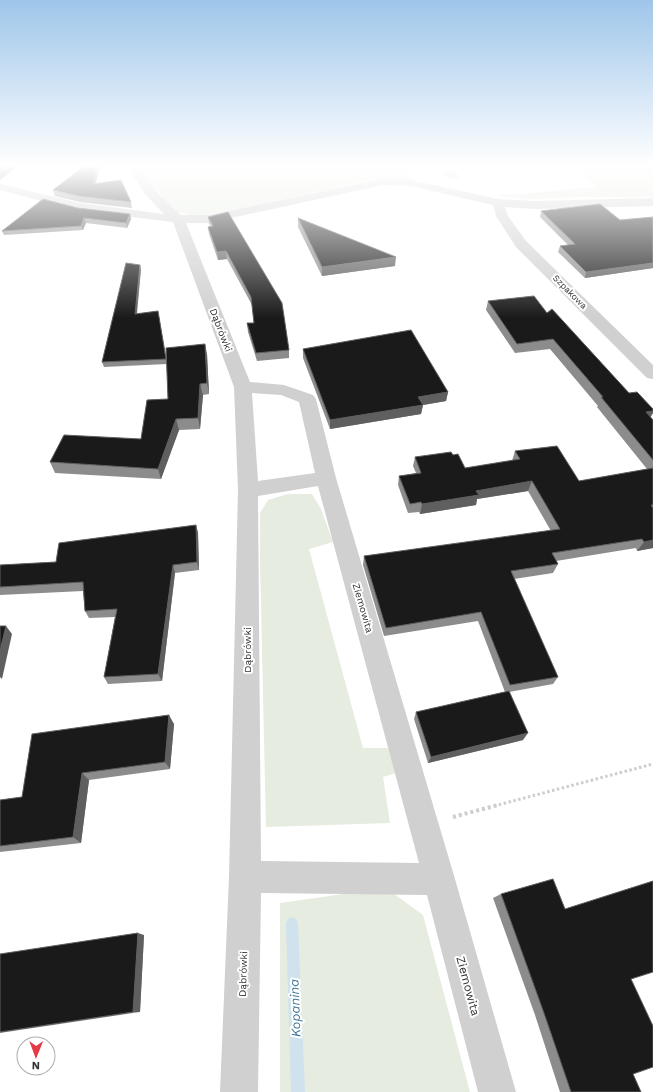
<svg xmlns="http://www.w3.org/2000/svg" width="653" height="1092" font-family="'Work Sans',sans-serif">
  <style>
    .green { fill: #e6ecdf }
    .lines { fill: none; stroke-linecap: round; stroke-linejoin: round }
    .stream { fill: #cfe2ee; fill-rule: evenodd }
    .path-far2 { stroke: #cdcdcd; stroke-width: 1.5; stroke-dasharray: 1 1; stroke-linecap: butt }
    .path-far1 { stroke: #cdcdcd; stroke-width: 3; stroke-dasharray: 2.5 2.5; stroke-linecap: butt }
    .path { stroke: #cdcdcd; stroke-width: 4; stroke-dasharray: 3 3; stroke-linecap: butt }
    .minor { fill: #d0d0d0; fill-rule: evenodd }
    .wall { fill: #8c8c8c }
    .shaded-wall { fill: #5f5f5f }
    .building { fill: #1a1a1a; stroke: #5f5f5f }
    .labels { text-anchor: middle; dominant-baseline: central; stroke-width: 4; stroke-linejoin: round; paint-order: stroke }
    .far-street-label { font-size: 9px; fill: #333; stroke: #fff }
    .street-label { font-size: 10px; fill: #333; stroke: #fff }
    .near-street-label { font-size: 12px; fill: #333; stroke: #fff }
    .near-water-label { font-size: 13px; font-style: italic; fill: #3f7597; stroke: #fff }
  </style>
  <rect width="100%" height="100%" fill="#fff"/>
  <path class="green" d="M143,165H403L411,180H375L236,209L202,215H190L174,211L159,192L147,183L143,174Z
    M576,165H653V197H586L526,199L490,195L525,194L567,189L596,187Z
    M288,494H312L321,509L333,542L309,549L363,748H388L396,773L383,777L390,823L266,827L260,561V513L268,500Z
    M386,888L423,915L470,1092H280V903Z"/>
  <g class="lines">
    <path class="stream" d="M292,917L296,919L298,923L305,1092H291L286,923L288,919Z"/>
    <path class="path-far2" d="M470,168L488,165"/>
    <path class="path-far1" d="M494,806L653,764"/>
    <path class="path" d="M453,817L498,805"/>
    <path class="minor" d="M132,165H142V171C152,188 166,202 181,215H208L383,179L411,180L498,199L536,201L653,198V206L536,209L505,207L508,216L526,241L653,365V379L647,378L516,247L496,216L493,205L411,186L383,185L208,223H186L250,382L284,385L313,395L316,399L336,478L455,879L516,1092H478L427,895L261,893L258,1092H220L229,877L238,490L234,387L173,222L80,211L0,190V184L80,203L164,214L145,194L130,171ZM252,393L281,395L299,402L315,473L258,481ZM318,486L419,863L261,861L258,496Z
      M448,169L452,170L460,176L458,178C452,180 446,177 442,172Z"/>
  </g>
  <path class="wall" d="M86,165H100L96,183L131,202L132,208L80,202L55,196L53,190Z
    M78,208L130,214L131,219L127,228L86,223L83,230L4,235L2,231Z
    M541,211L620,220L653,217V268L585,278L558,252L560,246L568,245L540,217Z
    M208,217L289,350V358L257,361L248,332L247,323H254L252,305L227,259L218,260L209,234L208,227L211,226L209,224Z
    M298,218L395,266L322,276L298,227Z
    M141,269L137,314L158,311L167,362L207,354L209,394L203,395L200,429L179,430L161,479L55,473L50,462L141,439L168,399L167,364L104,367L102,362Z
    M488,301L547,313L629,393L653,409V413L650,417L653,420V548L637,551L636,548L556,561L558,564L553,573L514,579L558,677L553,684L509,692L523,740L428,763L414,719L416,712L505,692L478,621L384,636L363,565L364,556L551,531L528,491L477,499L476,505L420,514L419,512L408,513L398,485L399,476L416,473L413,466L415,457L453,455L465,468L512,461L515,451L579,481L647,469L597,407L598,406L550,349L515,353L486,310Z
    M303,349L448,392L446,401L423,405L421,414L330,429L303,358Z
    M196,525L198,533L199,570L175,573L162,681L108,684L104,677L115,617L89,618L85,611L83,591L0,595V565L56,562Z
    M174,724L170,769L89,780L81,843L0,852V800L22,797Z
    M501,894L565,909L631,979L633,1074L641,1092H560L535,1015L493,898Z
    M144,935L140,1012L0,1033V954Z"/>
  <path class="shaded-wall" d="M3,165H20L0,180V167Z
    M97,165H100L94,190L93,184Z
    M130,214L131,219L127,228L126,223Z
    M84,218L86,223L83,230L81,226Z
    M226,251L227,259L218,260L217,252Z
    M396,257L395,266L322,276V267Z
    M653,263V268L585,278L586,272Z
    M140,265L141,269L136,319L135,314Z
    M205,344L207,354L209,394L207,383Z
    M200,384L203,395L200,429L198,418Z
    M448,392L446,401L423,405L421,414L330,429V420L418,397Z
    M653,411V413L649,420L646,412Z
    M176,419L179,430L161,479L158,469Z
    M532,481L528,491L477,499L476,505L420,514L422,504L476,491Z
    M196,525L198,533L199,570L197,562Z
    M653,540V548L637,551L644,542Z
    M173,565L175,573L162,681L158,674Z
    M6,626L12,634L2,679L0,677V651Z
    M169,715L174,724L170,769L165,762Z
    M528,733L523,740L428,763L431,757Z
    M82,773L89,780L81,843L73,837Z
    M138,933L144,935L140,1012H133Z"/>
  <path class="building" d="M86,165H97L93,184L121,180L131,202L78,196L53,190Z
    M43,199L78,208L130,214L126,223L84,218L81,226L2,231Z
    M600,204L620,220L653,217V263L586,272L560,246L575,244L541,211Z
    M228,212L282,303L289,350L256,353L247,323H254L251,297L226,251L217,252L208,227L213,226L208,217Z
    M298,218L396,257L322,267Z
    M126,263L140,265L135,314L158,311L166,359L102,362Z
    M534,296L547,313L552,309L629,393L637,392L653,409V411L646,412L653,420V460L601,397H603L553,339L517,344L488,301Z
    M411,330L448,392L418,397L423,405L330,420L303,349Z
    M205,344L207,383L200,384L198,418L176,419L158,469L50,462L64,435L141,439L147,400L168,399L166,348Z
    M557,446L579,481L653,468V505H651L653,508V540L644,542L642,539L552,553L558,564L511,571L558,677L510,685L481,612L386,628L364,556L560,529L532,481L476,491L479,495L422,504L421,502L410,504L399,476L421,473L415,457L451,452L453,455L458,454L465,468L520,459L515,451Z
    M196,525L197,562L173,565L158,674L104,677L117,609L85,611L83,582L0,587V565L56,562L59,543Z
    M0,626H6L0,651Z
    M509,691L528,733L431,757L416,712Z
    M169,715L165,762L82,773L73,837L0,846V800L22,797L32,734Z
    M553,879L565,909L653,881V972L631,979L653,1026V1067L633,1074L641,1092H571L545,1016L501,894Z
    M138,933L133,1012L0,1032V954Z"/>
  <linearGradient id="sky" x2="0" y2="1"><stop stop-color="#9ec6ea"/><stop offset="0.52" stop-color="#fff"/><stop offset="1" stop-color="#fff" stop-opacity="0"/></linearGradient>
  <rect width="653" height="318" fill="url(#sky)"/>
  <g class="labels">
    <g class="far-street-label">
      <text transform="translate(570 292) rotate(45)">Szpakowa</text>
    </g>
    <g class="street-label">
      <text transform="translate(221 330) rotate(69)">Dąbrówki</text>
      <text transform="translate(363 608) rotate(74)">Ziemowita</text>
      <text transform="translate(247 650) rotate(-90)">Dąbrówki</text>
      <text transform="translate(243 974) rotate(-88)">Dąbrówki</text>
    </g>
    <g class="near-street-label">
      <text transform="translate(468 986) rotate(75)">Ziemowita</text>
    </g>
    <g class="near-water-label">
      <text transform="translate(295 1008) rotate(-92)">Kopanina</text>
    </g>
  </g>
  <g transform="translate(36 1056) rotate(181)"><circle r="19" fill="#ffffff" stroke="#adadad"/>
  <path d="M0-3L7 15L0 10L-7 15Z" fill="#e63946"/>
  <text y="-6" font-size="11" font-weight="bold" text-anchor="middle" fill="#333333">N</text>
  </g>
</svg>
